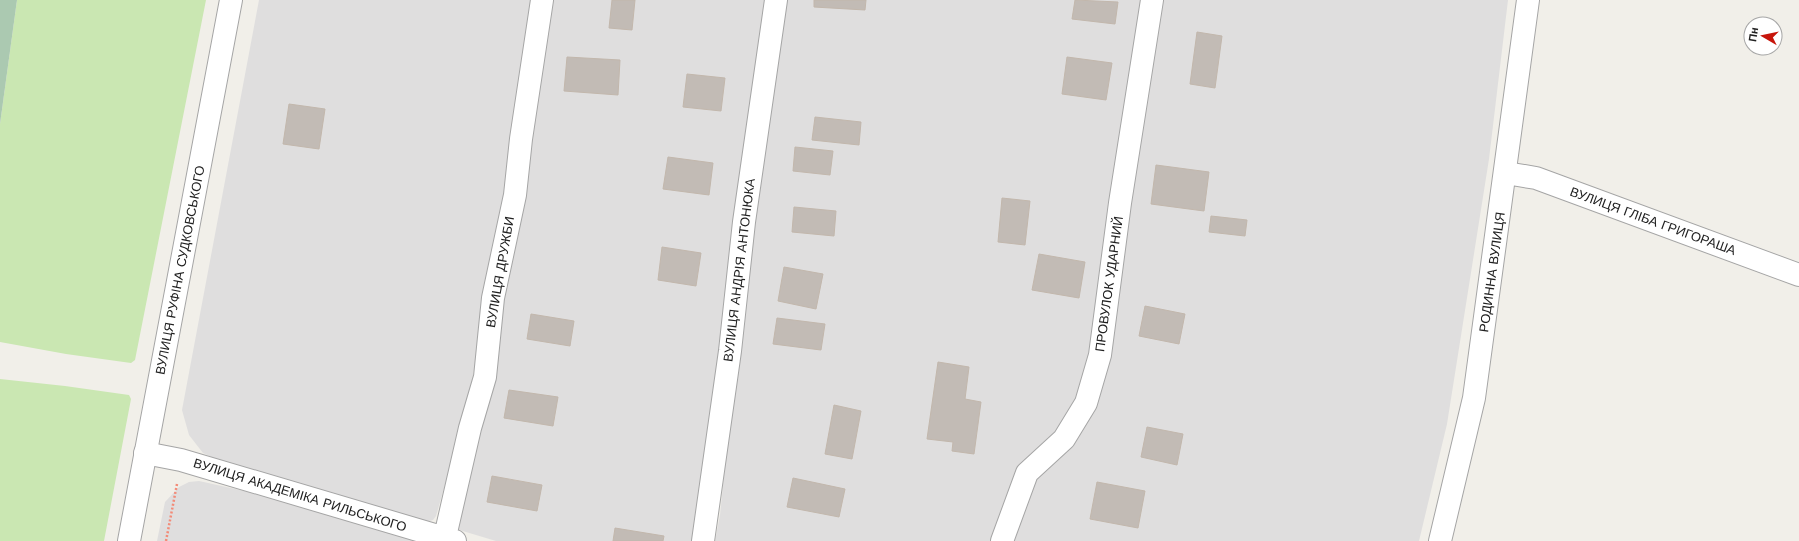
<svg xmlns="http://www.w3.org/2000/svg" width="1799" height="541" font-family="'Work Sans',sans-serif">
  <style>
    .residential { fill: #dfdede }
    .grass { fill: #cae7b2 }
    .cemetery { fill: #abc9b1 }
    .building { fill: #c2bbb5; stroke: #c2b7ac }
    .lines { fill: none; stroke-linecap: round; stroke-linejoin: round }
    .minor-casing { stroke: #a5a5a5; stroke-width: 24 }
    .tertiary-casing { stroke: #a5a5a5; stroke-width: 24 }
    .path { stroke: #f38b78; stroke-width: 2.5; stroke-dasharray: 2 2; stroke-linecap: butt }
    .minor { stroke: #fff; stroke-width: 22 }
    .tertiary { stroke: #fff; stroke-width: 22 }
    .labels { text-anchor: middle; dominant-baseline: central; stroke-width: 3.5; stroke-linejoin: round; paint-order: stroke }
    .street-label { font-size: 13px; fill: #212121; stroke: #fff }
  </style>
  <rect width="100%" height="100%" fill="#f1efe9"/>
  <path class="residential" d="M259,0H536L476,361L462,426L436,516L433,520L426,522L218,460L203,453L189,435L182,410Z
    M548,0H767L694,541H496L456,529Z
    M785,0H1508L1489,159L1447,424L1419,541H715L720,515L746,257Z
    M199,481L263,495L416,541H157L165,502L179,487L189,482Z"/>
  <path class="grass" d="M17,0H206L135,360L131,363L66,354L0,342V124Z
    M0,379L65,386L129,395L131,399L104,541H0Z"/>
  <path class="cemetery" d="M0,0H17L0,124Z"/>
  <path class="building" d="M612,0H635L632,30L609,28Z
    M814,0H866L865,10L814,7Z
    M1075,0L1118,2L1115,24L1072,19Z
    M1197,32L1222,36L1215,88L1190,84Z
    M567,57L620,60L618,95L564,91Z
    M1067,57L1112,63L1106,100L1062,94Z
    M687,74L725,78L721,111L683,107Z
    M289,104L325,109L319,149L283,144Z
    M815,117L861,122L859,145L812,140Z
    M795,147L833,151L830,175L793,171Z
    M668,157L713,163L709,195L663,189Z
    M1156,165L1209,172L1204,211L1151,204Z
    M1002,198L1030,201L1025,245L998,242Z
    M794,207L836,211L834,236L792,232Z
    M1211,216L1247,220L1245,236L1209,232Z
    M662,247L701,253L696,286L658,280Z
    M1039,254L1085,262L1079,298L1032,290Z
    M784,267L823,274L816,309L778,301Z
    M1145,306L1185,314L1179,344L1139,336Z
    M531,314L574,321L570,346L527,339Z
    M777,318L825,324L821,350L773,344Z
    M938,362L969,367L965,399L981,402L974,454L952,451L953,442L927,439Z
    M509,390L558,397L553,426L504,418Z
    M834,405L861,411L852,459L825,454Z
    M1147,427L1183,434L1177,465L1141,457Z
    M492,476L542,485L537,511L487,502Z
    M793,478L845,489L839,517L787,507Z
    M1097,482L1145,491L1138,528L1090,519Z
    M615,528L664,536L663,541H613Z"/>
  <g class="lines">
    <g class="minor-casing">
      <path id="minor" d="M1506,173L1536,178L1799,275
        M145,453L181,460L455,541
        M444,541L470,428L485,377L493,298L515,195L521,139L542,0
        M703,541L730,351L744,222L776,0
        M1002,541L1027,473L1064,439L1086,403L1100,355L1120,203L1152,0
        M1440,541L1474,398L1528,0"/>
    </g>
    <g class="tertiary-casing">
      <path id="tertiary" d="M129,541L231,0"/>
    </g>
    <path class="path" d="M166,541L177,484"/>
    <use href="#minor" class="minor"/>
    <use href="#tertiary" class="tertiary"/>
  </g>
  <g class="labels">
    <g class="street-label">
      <text transform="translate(1653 221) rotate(20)">ВУЛИЦЯ ГЛІБА ГРИГОРАША</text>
      <text transform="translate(180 270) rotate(-79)">ВУЛИЦЯ РУФІНА СУДКОВСЬКОГО</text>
      <text transform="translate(739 270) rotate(-83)">ВУЛИЦЯ АНДРІЯ АНТОНЮКА</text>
      <text transform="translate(500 272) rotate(-80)">ВУЛИЦЯ ДРУЖБИ</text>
      <text transform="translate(1492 272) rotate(-82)">РОДИННА ВУЛИЦЯ</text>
      <text transform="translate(1109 284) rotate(-82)">ПРОВУЛОК УДАРНИЙ</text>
      <text transform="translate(300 495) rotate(17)">ВУЛИЦЯ АКАДЕМІКА РИЛЬСЬКОГО</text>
    </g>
  </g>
  <g transform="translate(1763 36) rotate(279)"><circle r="19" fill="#ffffff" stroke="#a6a6a6"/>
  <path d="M0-3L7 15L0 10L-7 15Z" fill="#c7150b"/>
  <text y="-6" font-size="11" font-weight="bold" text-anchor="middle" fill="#212121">Пн</text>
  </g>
</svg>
